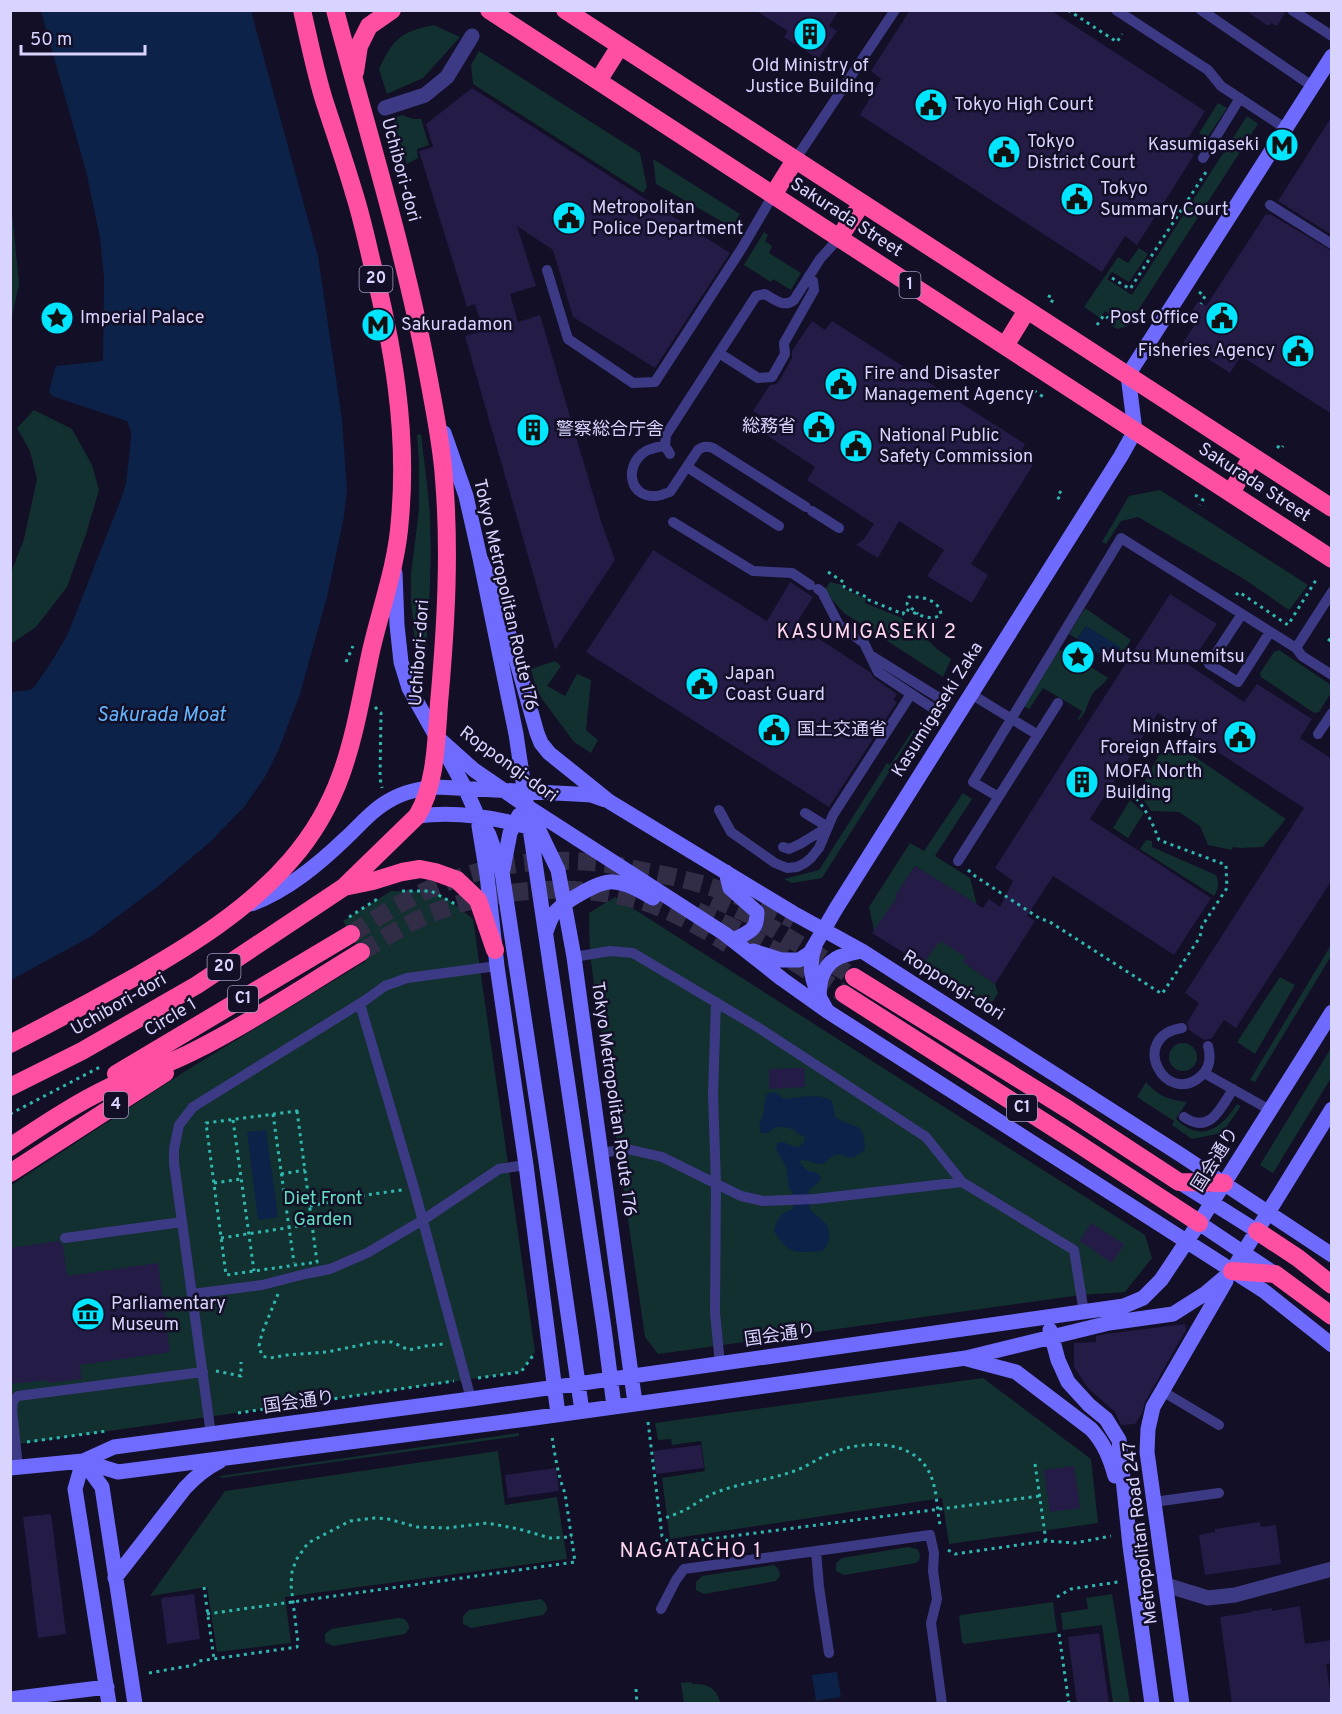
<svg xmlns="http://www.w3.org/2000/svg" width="1342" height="1714" font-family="Overpass,'Noto Sans JP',sans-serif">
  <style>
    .green { fill: #12302f }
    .water { fill: #0c2248 }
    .building { fill: #241b47 }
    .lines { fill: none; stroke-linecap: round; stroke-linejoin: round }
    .highway-tunnel { stroke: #312d47; stroke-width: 18; stroke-dasharray: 18 9; stroke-linecap: butt }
    .path { stroke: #2fb8b0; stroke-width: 3; stroke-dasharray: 3 4.5; stroke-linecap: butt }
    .lane { stroke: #3d3a85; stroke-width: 10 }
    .street { stroke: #3d3a85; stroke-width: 15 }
    .secondary { stroke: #6f6bff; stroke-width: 15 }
    .highway { stroke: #ff4fa3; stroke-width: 18 }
    .labels { text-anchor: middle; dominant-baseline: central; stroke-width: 5; stroke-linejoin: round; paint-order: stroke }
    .shield { fill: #130f26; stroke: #9e99be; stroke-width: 1.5 }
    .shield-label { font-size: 16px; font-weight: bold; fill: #d9d4ff }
    .poi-label { font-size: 18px; fill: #d9d4ff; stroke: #130f26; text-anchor: start }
    .street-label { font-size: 18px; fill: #d9d4ff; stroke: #130f26 }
    .park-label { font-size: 18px; fill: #5fe0c0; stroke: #130f26 }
    .neighbourhood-label { font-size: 20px; letter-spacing: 1.5px; fill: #ffd6f0; stroke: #130f26 }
    .water-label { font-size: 20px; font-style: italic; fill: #62b6ff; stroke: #130f26 }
  </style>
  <rect width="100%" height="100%" fill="#130f26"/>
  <path class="green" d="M434,25L460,37L423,78L387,94L379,69C393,39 400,32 434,25Z
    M479,51L640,153L647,187L643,193L473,84L471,65Z
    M1218,103L1227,108L1207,138L1199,133Z
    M402,115L413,119H421L429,145L417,149L418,158L407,164L393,118Z
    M1247,116L1258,124L1128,326L1117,329L1111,325L1115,318L1105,311L1100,318L1084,307L1118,257L1128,263L1139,248L1148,254L1129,282L1112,272L1107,279L1132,295Z
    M653,159L740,214L734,224L728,225L656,184Z
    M10,192L19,284L12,316L10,315Z
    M764,232L768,235L765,241L772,246L769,253L801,273L791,290L773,279L771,282L744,265Z
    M34,410L72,429L92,465L99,490L86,534L67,587L36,627L11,644V573L24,539L37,479L30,451L17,428Z
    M421,434C424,463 429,492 430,521C432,571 429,620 424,670L416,653L411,601V574L419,510V460L417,435Z
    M1160,490L1308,585L1289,610L1244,579L1138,517L1121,521L1106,544L1102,542L1129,496Z
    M830,582L842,585V588L866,599L865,603L902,618L908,625L925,637L937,649L951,659L943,677L844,613L824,591Z
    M1085,608L1131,640L1117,662L1112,660L1120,648L1086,626L1077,639L1069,634Z
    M1067,644L1074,648L1071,653L1073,662H1084L1088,656L1095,660L1091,667L1108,678C1104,684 1099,687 1094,692C1086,702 1088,714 1077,721L1082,711L1043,688L1029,709L1023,706L1058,649L1062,651Z
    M1279,650L1331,685V693L1319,712L1314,713L1261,677L1260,673L1274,652Z
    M555,661L561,666L547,686L565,696L577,674L591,680L586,730L598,740L591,753L574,742L542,699L535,685L531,669Z
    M913,730L915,731L822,878L792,883L784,879L819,870L887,763L890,765Z
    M1188,752L1286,819L1263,847L1240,848L1233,847L1232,850L1208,845L1200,826L1179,812L1151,811L1139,792L1160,753Z
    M963,793L972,799L935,856L970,878L977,905L915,866L895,896L958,935L966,957L964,962L995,984L998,993L989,1008L922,964L933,950L874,930L869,907L910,843L924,851Z
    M1130,800L1144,813L1128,838L1113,828Z
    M1146,840L1152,841V847L1216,875C1219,883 1219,888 1214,896L1140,849Z
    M391,891H431L452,902L473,919L535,1352L521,1372L11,1445L10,1186L187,1070L366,961L343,921Z
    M615,897L1145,1235L1152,1258L1125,1292L1081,1295L658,1354L645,1337L590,955L589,913Z
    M1331,945V956L1255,1082L1250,1080Z
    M1280,977L1295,985L1255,1054L1237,1042Z
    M1169 1057a14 14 0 1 1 28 0a14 14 0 1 1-28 0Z
    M1331,1048V1078L1273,1173L1260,1165Z
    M1146,1082C1158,1096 1169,1100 1187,1102L1176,1119C1201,1143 1221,1129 1237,1104L1241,1106L1222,1133L1192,1139L1172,1125L1174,1121L1137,1097Z
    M983,1378L1091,1459L1098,1523L949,1544L942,1498L670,1539L662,1478L705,1471L701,1441L672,1445L671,1439L658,1440L655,1423Z
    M519,1433V1436L221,1478L220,1476Z
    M498,1451L505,1505L557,1497L567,1559L285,1597L291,1643L217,1652L207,1587L150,1596L225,1491Z
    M908,1547L917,1549L920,1554L919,1561L916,1563L844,1575L836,1571V1563L842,1558Z
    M774,1565C778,1568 780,1571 780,1576L776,1581L704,1594L696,1590V1582L702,1576Z
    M1112,1594L1130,1703H1113L1102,1625L1063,1630L1061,1613L1088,1609L1086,1598Z
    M541,1599C545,1602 547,1605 547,1610L543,1615L471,1628L463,1624V1616L469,1610Z
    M1053,1602L1057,1632L964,1644L962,1642L959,1617L961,1615Z
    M398,1618C405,1618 409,1621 409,1629L405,1634L333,1646L325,1642V1634L331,1629Z
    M691,1682L692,1684C708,1683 717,1688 720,1703H684L681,1683Z"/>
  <path class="water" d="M41,11H251L318,256L342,420L347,489L344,516L328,593L300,694L278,751L265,777L244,807L209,843L157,887L90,937L11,980V692L30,690L35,686L50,664L67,636L121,499L126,484L131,438V431L127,421L52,396L49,391L56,366L102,361L103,359L104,278L100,238L87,175Z
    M1086,626L1120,647L1111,662L1077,639Z
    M776,1092L784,1099C795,1098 826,1092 832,1102C834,1106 834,1112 835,1117L844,1122L860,1128L864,1136L865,1149C847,1167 847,1150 833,1156C828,1157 827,1164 821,1164C815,1164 808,1160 801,1160L800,1162C805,1169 807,1172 816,1172L821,1177L820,1181L809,1190L810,1210C820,1219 831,1223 829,1238C828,1244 827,1247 822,1251C797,1253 788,1255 774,1231C777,1218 781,1213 793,1209L794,1200L792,1191L789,1188L786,1167L776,1149L778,1142C786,1141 791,1147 799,1147L804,1142L805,1137L796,1133L794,1129C781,1128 779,1123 768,1133H761L759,1124C766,1114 762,1102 768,1093Z
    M266,1130L278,1217L258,1220L247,1132Z
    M837,1672L841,1697L816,1701L812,1675Z"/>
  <path class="building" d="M755,10H839L829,26L837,31L818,59L784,37L788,31Z
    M910,10H1050L1205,111L1183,147L1194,155L1137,245L1125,236L1102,272L860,115L881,79L871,71Z
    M1245,10H1285V13L1277,26L1271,23L1268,26Z
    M472,88L730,253L655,368L573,317L553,250L517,226L536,286L510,294L518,322L540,315L601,521L615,560L555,650L465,336L483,331L475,304L467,307L419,151L433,147L426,124Z
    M1332,116V235L1278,201Z
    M1266,214L1269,215L1270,214L1332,251V414L1241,356L1230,373L1183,343L1194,326L1186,321L1198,301L1206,306Z
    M812,321L825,330L832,321L1025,444L1019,455L1033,465L971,564L988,575L972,603L927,576L944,550L899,521L878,558L856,545L864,539L874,524L807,480L815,467L762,432L769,422L753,411L770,385L776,384L779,381L792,358V351Z
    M653,550L767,621L790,582L813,597L796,624L870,672L874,678L897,694L893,700L897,702L829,807L586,652Z
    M1170,594L1217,624L1189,665L1244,702L1257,684L1312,719L1300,738L1332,759V880L1236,1028L1224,1020L1211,1039L1204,1040L1189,1030L1187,1023L1199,1003L1185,993L1304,808L1158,713L1090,819L1211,898L1174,955L1053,876L1027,916L1035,921L995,984L963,962L966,957L940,941L922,964L872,933L897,897L895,896L915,866L983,908L989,899L1000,907L1013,881L995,868Z
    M804,1068L805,1087L769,1089V1069Z
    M1091,1223L1124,1244L1112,1263L1080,1241Z
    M58,1241L63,1245L67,1276L158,1263L170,1352L80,1365L82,1379L47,1383V1380L10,1384V1248Z
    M1185,1324L1186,1330L1145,1402L1142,1413L1135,1424L1121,1425L1115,1412L1088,1388L1074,1367V1343L1096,1342V1336L1105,1334Z
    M701,1445L704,1468L656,1474L653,1451Z
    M1074,1466L1080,1508L1050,1512L1044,1470Z
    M556,1468L559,1491L508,1498L505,1475Z
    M51,1514L66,1634L38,1638L23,1517Z
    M1260,1522L1261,1527L1276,1525L1281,1564L1205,1575L1199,1535L1215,1532V1529Z
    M194,1594L200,1639L167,1644L161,1598Z
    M1300,1606L1305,1644L1332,1640V1663L1326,1664L1332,1704H1232L1220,1617L1252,1612L1253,1611L1272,1608V1611Z
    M1099,1633L1109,1704H1077L1068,1637Z"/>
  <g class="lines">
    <path class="highway-tunnel" d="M713,898L752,916L854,977
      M697,911C749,933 797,963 844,994
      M351,934C377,918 402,901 430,889C480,867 535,857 590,862C609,863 629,868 648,872C700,881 747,897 794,920
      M361,952C384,938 407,923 433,913C500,886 588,881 656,906C682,916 705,930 728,944"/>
    <path class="path" d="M1068,10L1117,42L1122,34
      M1112,278L1130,289L1206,172
      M1199,292L1205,296L1201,304
      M1050,295L1048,299L1057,304
      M1097,325L1104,315L1108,318
      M1029,393L1032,389L1045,398
      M1277,446L1281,449L1283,446
      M1061,491L1057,497L1063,501
      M1195,495L1203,500L1200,505
      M828,572L845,583L844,587L869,598V600L903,614L905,609C916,613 929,622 941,615C940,600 922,596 909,597L907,604L918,614
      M1236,595L1239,592L1288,625L1316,580
      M1328,639L1332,642
      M346,662L353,646
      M375,707L381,713L380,778L382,788
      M968,870L975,876L1039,918L1050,922L1162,994L1200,937L1202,926L1227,888L1226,865L1159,840C1153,824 1147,811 1136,798
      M402,891H431L455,904
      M349,917L379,898
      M297,1111L317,1262L226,1275L206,1123Z
      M10,1114L100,1067
      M273,1114L294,1263
      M233,1120L254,1271
      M281,1174L305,1170
      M214,1183L241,1179
      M310,1206L366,1195L402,1190
      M221,1238L312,1224
      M278,1294L262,1333L259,1346L262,1356L270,1358L287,1355L327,1352L375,1342H392L409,1350L426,1346L443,1344
      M216,1371L241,1376V1362
      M478,1378L521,1372L534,1354
      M238,1413L454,1381
      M648,1422L662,1536L671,1544L1040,1496
      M27,1442L107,1431
      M1035,1464L1046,1541
      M659,1520C668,1517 677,1514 685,1510C696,1504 706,1496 717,1492C743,1482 771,1480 797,1470C810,1465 821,1456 834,1452C865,1440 916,1439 931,1476C937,1491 937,1509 940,1525
      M948,1550L955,1554L1046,1541L1075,1543L1111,1536
      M204,1587L214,1659
      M1057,1597L1071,1589L1118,1582
      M207,1614L575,1562L565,1493C558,1476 555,1455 552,1437
      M1059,1634L1069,1704
      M149,1673L194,1665L199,1661L297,1647L298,1643L291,1585L292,1572L296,1560L308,1543L350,1521L375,1518L388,1519L417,1527L447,1528L487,1523L519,1529L550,1538L572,1537
      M636,1689L637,1704
      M296,1704H304"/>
    <path class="lane" d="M1116,10L1208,70L1221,86L1285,128
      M1201,10L1312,86
      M1292,10L1332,36
      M1203,158L1240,98
      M795,160L895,10
      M1270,205L1332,244
      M547,270L568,339L633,383L655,382L742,248L773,195
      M719,353L758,378L772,377L785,354L784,343L814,290L813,281L808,277
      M665,446C657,447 649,448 643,453C624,468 630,498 656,496C660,496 666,493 670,492L698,450C703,446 707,446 713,448L806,507
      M670,454L665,446L666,435L756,296L765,294C775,300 784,308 794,300L820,259L839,238
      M687,467L779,526
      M812,511L839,528
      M673,522L753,571L792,573L810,585
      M818,589L822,592L839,625L864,643L878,672L934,709
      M1242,614L1209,664L1238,682L1270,632
      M1296,648L1332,592
      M870,655L941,699
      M971,694L1038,735
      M1318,734L1332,713
      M997,796L973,782L1121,538L1296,648L1302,656L1332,675
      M719,810L731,832L775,863L787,868L797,867L805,863L811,858L819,848L833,815L911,694
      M783,847L789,849L800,844L828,827L805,813
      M958,861L1058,703
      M574,957L610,951L633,953L759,1028L926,1137L962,1182L1074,1250L1084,1313
      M716,1002L713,1094L716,1184L715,1313L720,1364
      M360,1004L414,1188L471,1399
      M1182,1028C1127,1037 1166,1108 1201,1076C1210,1068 1211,1057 1208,1046
      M1204,1073L1270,1110
      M1184,1117C1210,1135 1221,1108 1233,1089
      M601,1153L627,1149L662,1157L741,1196L763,1201L815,1199L962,1182
      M65,1238L182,1222
      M192,1294L262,1285L305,1274L330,1269L367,1253L423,1220L499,1169L526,1165
      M1162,1391L1219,1425
      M211,1435L174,1163V1149L179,1125L193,1107L364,1001L385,986L407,978L497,966
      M18,1467L12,1410L13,1401L18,1396L203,1372
      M1154,1502L1219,1493
      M816,1551L930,1535L934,1553L933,1571L937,1599L931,1623L942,1704
      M661,1609L676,1580L684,1569L816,1551L819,1587L829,1653"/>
    <path class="street" d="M385,108L425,95L447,77L472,36
      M1166,1585L1208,1598L1235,1595L1332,1569"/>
    <path class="secondary" d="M444,433L466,496L480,558L516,734L604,1328L614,1406
      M480,558L501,606L537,733L541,743L549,753L610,802L793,913L862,951L1181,1155L1332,1255
      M395,573L397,625L401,662L409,688L436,736L474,770L528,807L725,934L782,979L827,1011L1264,1291L1332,1345
      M442,746L465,788L478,817L489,835L502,872L546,1162L582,1411
      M417,816C457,811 500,818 538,830
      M534,820L558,870L574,957L635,1403
      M479,826L487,875L497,966L526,1165L558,1414
      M503,869L510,833L519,815
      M726,872L730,888L757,912C757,931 750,931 734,940
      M251,904C287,891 319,864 346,838C360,825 374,808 392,799C406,791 421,789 436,787L575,794L591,795L605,800
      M546,932C548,926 550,920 553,915C561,903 600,880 614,882C628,883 641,891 653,898
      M815,946C808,963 811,979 819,995
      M753,951L781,960H799L810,953L837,907L1121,456L1135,431L1128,375L1332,56
      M827,1011C825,1007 822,1002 820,998C818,992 820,985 821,979C828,957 842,955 862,951
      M1179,1182L1257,1231
      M1199,1223L1275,1274
      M1050,1330L1058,1360L1068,1382L1089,1405L1106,1419L1119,1440L1130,1546L1152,1704
      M967,1359L1016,1372L1091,1429C1104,1443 1110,1458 1115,1476
      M83,1461L118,1472L527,1419L966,1358L1109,1323L1173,1314L1206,1293L1232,1271L1332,1109
      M83,1461L102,1487L135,1704
      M83,1461L75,1489L109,1704
      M10,1468L83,1461L114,1447L471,1399L1124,1306L1143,1298L1161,1280L1199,1223L1332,1012
      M115,1578L185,1488C196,1476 206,1468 220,1461
      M10,1699L107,1687
      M1182,1704L1147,1452L1148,1429L1153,1407L1226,1281"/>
    <path class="highway" d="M489,10L1332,559
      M565,10L1332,508
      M355,72L359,46L369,26L392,10
      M598,81L620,46
      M773,195L795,160
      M839,238L862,203
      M1005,346L1027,310
      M1231,493L1252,456
      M344,887L373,881L402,872L420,869L435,872L457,880L478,900L495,950
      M854,977L1069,1110L1179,1182L1224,1183
      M844,994L1074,1141L1199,1223
      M10,1044C53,1022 94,1000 135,977C191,945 249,909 291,860C347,796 354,730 371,651C381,607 397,565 400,519C408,431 393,344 371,259C366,237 361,215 354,193C345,162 334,131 324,100C315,71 309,40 302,10
      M116,1074L351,934
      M10,1087L82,1051L197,985L344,887L417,816C438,782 436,731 440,692C446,622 450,550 444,479C442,446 435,413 429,380C406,255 368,134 335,10
      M10,1147C43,1125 76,1103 112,1086C139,1074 166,1065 192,1052C250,1023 305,986 361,952
      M10,1173L165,1073
      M1257,1231L1298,1258L1332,1285
      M1232,1271L1275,1274L1332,1316"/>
  </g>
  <defs>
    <g id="building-disc" transform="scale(1.725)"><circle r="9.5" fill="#00e5ff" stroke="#130f26"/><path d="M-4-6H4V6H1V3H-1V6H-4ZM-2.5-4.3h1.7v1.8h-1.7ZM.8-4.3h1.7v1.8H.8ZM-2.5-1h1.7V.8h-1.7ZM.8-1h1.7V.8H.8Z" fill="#111"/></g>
    <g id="civic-disc" transform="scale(1.725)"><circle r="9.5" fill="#00e5ff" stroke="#130f26"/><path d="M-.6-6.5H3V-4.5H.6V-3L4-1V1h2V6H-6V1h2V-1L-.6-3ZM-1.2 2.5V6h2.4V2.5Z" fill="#111"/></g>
    <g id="metro-disc" transform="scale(1.725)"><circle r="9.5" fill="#00e5ff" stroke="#130f26"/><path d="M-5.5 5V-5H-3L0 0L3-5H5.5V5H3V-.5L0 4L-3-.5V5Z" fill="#111"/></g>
    <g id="sight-disc" transform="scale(1.725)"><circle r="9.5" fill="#00e5ff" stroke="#130f26"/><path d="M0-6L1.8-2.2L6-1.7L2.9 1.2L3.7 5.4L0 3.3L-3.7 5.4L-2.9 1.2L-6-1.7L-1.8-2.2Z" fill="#111"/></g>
    <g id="museum-disc" transform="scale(1.725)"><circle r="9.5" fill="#00e5ff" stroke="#130f26"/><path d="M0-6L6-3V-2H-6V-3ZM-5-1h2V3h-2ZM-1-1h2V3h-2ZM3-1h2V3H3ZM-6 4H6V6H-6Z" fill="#111"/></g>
  </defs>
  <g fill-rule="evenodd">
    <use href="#building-disc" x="810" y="34"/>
    <use href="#civic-disc" x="931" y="105"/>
    <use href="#metro-disc" x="1282" y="145"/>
    <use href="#civic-disc" x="1004" y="152"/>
    <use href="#civic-disc" x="1077" y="199"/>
    <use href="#civic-disc" x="569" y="218"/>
    <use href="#sight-disc" x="57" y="318"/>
    <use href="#civic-disc" x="1222" y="318"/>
    <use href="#metro-disc" x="378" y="325"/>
    <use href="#civic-disc" x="1298" y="351"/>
    <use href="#civic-disc" x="841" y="384"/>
    <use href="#civic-disc" x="819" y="427"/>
    <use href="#building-disc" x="533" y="430"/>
    <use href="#civic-disc" x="856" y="446"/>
    <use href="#sight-disc" x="1078" y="657"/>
    <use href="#civic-disc" x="702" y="684"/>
    <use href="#civic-disc" x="774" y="730"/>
    <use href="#civic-disc" x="1240" y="737"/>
    <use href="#building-disc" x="1082" y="782"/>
    <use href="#museum-disc" x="88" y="1314"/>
  </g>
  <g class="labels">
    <g class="shield">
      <rect x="359.5" y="266" width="33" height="26" rx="4.5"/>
      <rect x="899.5" y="272" width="21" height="26" rx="4.5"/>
      <rect x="207.5" y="954" width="33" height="26" rx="4.5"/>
      <rect x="228" y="986" width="30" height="26" rx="4.5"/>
      <rect x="104" y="1092" width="24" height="26" rx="4.5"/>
      <rect x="1007" y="1095" width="30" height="26" rx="4.5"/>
    </g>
    <g class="shield-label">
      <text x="376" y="279">20</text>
      <text x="910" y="285">1</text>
      <text x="224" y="967">20</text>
      <text x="243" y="999">C1</text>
      <text x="116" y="1105">4</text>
      <text x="1022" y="1108">C1</text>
    </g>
    <g class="poi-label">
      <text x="810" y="66" text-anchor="middle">Old Ministry of<tspan x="810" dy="21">Justice Building</tspan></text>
      <text x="954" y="105">Tokyo High Court</text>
      <text x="1027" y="142">Tokyo<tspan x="1027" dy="21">District Court</tspan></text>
      <text x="1259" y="145" text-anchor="end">Kasumigaseki</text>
      <text x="1100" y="189">Tokyo<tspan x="1100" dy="21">Summary Court</tspan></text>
      <text x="592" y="208">Metropolitan<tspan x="592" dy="21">Police Department</tspan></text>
      <text x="80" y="318">Imperial Palace</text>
      <text x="1199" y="318" text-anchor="end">Post Office</text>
      <text x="401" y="325">Sakuradamon</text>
      <text x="1275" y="351" text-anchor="end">Fisheries Agency</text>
      <text x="864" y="374">Fire and Disaster<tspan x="864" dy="21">Management Agency</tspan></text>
      <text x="796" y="427" text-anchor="end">総務省</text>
      <text x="556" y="430">警察総合庁舎</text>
      <text x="879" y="436">National Public<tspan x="879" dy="21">Safety Commission</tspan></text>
      <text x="1101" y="657">Mutsu Munemitsu</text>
      <text x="725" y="674">Japan<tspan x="725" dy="21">Coast Guard</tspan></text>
      <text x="1217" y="727" text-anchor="end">Ministry of<tspan x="1217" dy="21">Foreign Affairs</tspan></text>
      <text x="797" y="730">国土交通省</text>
      <text x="1105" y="772">MOFA North<tspan x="1105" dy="21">Building</tspan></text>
      <text x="111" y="1304">Parliamentary<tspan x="111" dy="21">Museum</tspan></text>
    </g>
    <g class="street-label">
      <text transform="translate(400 170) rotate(75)">Uchibori-dori</text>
      <text transform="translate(846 218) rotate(33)">Sakurada Street</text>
      <text transform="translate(1254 483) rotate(33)">Sakurada Street</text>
      <text transform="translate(505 595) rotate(77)">Tokyo Metropolitan Route 176</text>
      <text transform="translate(420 653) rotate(-86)">Uchibori-dori</text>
      <text transform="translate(938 710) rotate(-58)">Kasumigaseki Zaka</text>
      <text transform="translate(508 765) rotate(36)">Roppongi-dori</text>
      <text transform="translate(953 986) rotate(32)">Roppongi-dori</text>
      <text transform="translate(119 1005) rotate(-30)">Uchibori-dori</text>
      <text transform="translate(171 1018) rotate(-31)">Circle 1</text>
      <text transform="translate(613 1099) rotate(82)">Tokyo Metropolitan Route 176</text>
      <text transform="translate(1216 1160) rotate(-58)">国会通り</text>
      <text transform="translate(780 1336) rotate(-8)">国会通り</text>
      <text transform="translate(299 1403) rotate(-8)">国会通り</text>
      <text transform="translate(1141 1533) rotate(-97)">Metropolitan Road 247</text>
    </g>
    <g class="park-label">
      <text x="323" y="1199">Diet Front<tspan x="323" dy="21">Garden</tspan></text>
    </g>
    <g class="neighbourhood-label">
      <text x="867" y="633">KASUMIGASEKI 2</text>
      <text x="691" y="1552">NAGATACHO 1</text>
    </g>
    <g class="water-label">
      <text x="161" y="716">Sakurada Moat</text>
    </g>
  </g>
  <rect width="1342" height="1714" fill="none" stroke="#d9d4ff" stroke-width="24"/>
  <path d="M21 45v9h124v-9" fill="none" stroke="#d9d4ff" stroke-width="3"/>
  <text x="30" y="45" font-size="18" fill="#d9d4ff" stroke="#130f26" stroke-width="4.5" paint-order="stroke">50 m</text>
</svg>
